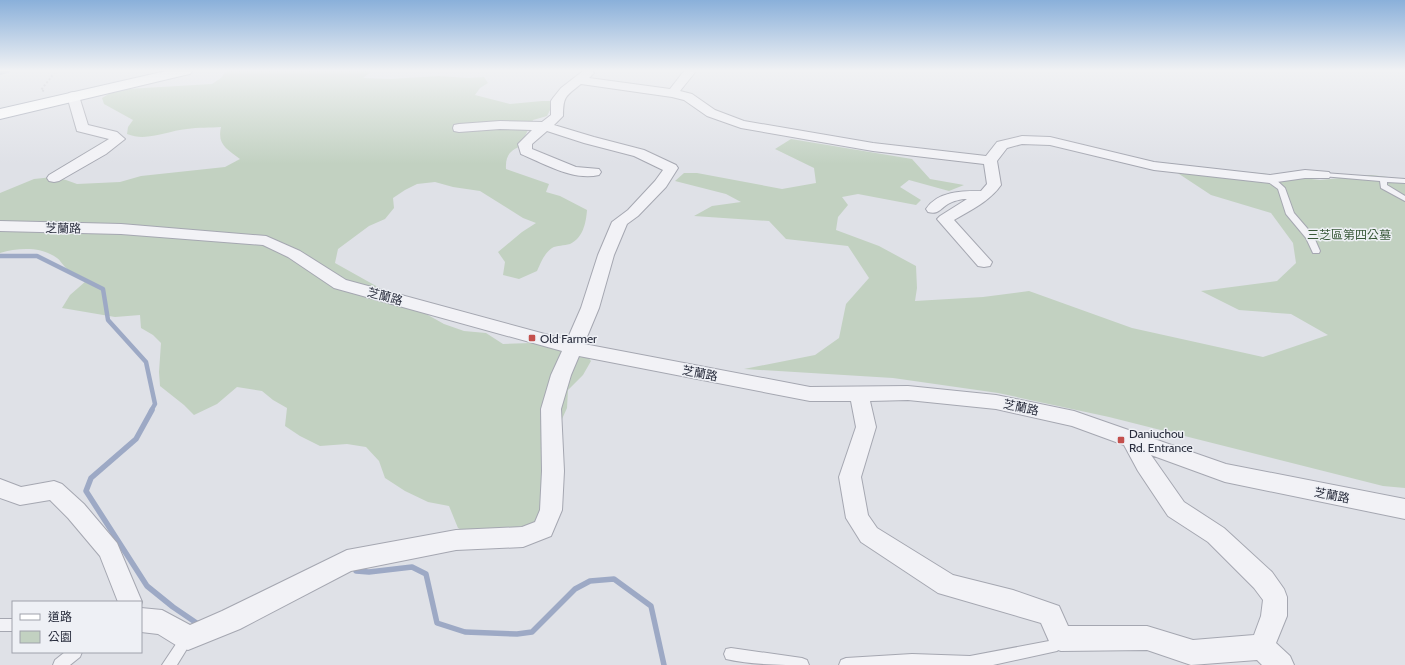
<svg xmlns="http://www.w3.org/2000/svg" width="1405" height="665" font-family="Cabin,'Noto Sans TC',sans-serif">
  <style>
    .green { fill: #c2d1c1 }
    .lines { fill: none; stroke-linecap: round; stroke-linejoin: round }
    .stream-far2 { stroke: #9da9c5; stroke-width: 3.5 }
    .stream-far1 { stroke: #9da9c5; stroke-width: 4.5 }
    .stream { stroke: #9da9c5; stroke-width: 5.5 }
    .service-casing { stroke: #a5a7b1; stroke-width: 2 }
    .minor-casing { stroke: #a5a7b1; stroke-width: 2 }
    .primary-casing { stroke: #9fa4b2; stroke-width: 2 }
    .path { stroke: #bebfc6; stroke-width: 2; stroke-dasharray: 2 2; stroke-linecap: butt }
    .service { fill: #f2f2f6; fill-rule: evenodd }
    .minor { fill: #f2f2f6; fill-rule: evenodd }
    .primary { fill: #fff; fill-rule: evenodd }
    .poi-dot { fill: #c4504d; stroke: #eef0f5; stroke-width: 1.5 }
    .labels { text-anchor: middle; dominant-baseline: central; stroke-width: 3; stroke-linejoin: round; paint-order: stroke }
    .street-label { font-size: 12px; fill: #292d3d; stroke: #eef0f5 }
    .park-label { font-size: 12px; fill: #385838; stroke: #eef0f5 }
    .poi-label { font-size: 12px; fill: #292d3d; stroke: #eef0f5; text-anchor: start }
  </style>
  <rect width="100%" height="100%" fill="#dfe1e7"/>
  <path class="green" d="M226,71H372L363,78L390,79L439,76L468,78L484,77L488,83L480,88L475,95L510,104L542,101H560L551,108L547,116L533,120L525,136L527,144C513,149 505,152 506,169L549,184L546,192L560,196L587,210C586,223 583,238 570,244C564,246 557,245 552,248C544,254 541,262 537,271L519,279L503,275L505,262L498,252L522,232L536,223L523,218L480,191L453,187L435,182L417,184L405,190L393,198L394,208L385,219L369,226L338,249L335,263L444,324L464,331L486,333L503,344L531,343L559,340L579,347L591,361L583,375L568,390L567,408L558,428L562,488L530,532L476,538L458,528L449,506L428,502L405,491L385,478L379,461L366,447L347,444L320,446L300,436L285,426L287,408L273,400L262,391L237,387L217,404L194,415L184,405L160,386L159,372L161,343L153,335L141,328L140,315L115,317L62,308L70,295L86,281C78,277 71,273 65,267C62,264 60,260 57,258C40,246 18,248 0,253V193L34,179L53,177L66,180L77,184L120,182L141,176L225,167L240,159C227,149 217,145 221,127C210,128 198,127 187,129C166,131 147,142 127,134L128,127L133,120L104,104L102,98L112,92L127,89L212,84L221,78Z
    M791,139L912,159L930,179L964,185L949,191L909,180L900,187L921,200L916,205L858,194L842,197L848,205L838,217L836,230L879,246L916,266L917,288L915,301L983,297L1029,291L1132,328L1263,357L1328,335L1291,314L1239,310L1201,291L1277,281L1296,263L1293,243L1271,213L1211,195L1170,168L1259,173L1320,180L1371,175L1405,179V488L1383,486L1109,417L998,393L893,378L744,369L815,355L839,338L846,304L869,278L848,246L786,239L769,221L694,216L712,206L741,202L726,194L675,181L684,173H697L782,189L816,183L814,168L775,149Z"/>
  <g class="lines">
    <path class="stream-far2" d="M0,73L8,71"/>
    <path class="stream-far1" d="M0,256H37L103,289L108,320L146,362L155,404L151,411"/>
    <path class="stream" d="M152,410L136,439L91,478L86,491L147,586L173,607L198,624L200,623
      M356,571L369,572L412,567L426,574L437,623L465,632L517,634L532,632L575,589L590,581L614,579L651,606L664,665"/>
    <g class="service-casing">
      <path id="service" d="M1324,173L1405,179V183L1387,182V185L1405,196V201L1381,188L1380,181L1322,176V174Z
        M1267,177H1273L1285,188L1294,213L1313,235L1320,251L1319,253H1313L1306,238L1286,214L1278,189L1267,181Z
        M0,619H13V631H0Z
        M187,633L192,635L193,639L177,665H162L182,635Z
        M1060,634L1065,636L1066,640L1065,644L1057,651L993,665H839L841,660L846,658L912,654L970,656L1049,641Z
        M731,648L802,658L807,660L809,665C782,665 751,665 726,659L724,654L726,649Z
        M65,652H82L80,657L70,665H53L55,660Z"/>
    </g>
    <g class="minor-casing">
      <path id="minor" d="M583,71H592L594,73L589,78L670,89L684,71H696L680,91L692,94L715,110L744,121L873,143L986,156L997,142L1022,136L1050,137L1154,162L1270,175L1305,170L1329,172L1331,175L1329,178H1305L1270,183L1154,170L1050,145L1022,144L1007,148L997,161L1001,185C990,201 971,210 954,220L992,262L990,266L984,267L978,266L937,219L940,216L967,199C961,199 953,201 948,204C940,209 938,215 928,212L926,209C938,191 962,191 981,191L987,184L984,164L873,151L741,128L707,116L684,100L672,97L581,84C566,96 563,96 563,116L554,125L594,137L644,150L676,165L678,168L666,187L638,216L627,224L614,255L599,308L584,344L810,387L908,386L996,395L1074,411L1226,464L1405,499V519L1225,482L1151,455L1184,502L1224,528L1272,572L1284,589L1287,597V616L1276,643L1290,656L1294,665H1262L1257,660L1191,665L1147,650L1061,651L1052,648L1041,623L938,593L861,542L846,518L839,477L856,427L851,401H810L579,356L571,375L561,409L564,471L562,510L551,536L523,547L456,550L351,571L240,629L188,650L179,647L158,634L141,632V608L162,610L190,625L222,611L347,550L456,530L522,527L535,522L540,510L542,471L541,409L551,375L562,351L334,288L288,257L263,245L121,234L0,231V221L121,224L266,236L300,251L346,280L567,340L581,308L598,255L612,222L628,210L655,181L663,170L634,156L584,143L547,131L532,144V149L576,167L599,169L601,172L599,175C573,181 545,164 521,154L518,144L532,130L500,129L459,132L454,131L453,128L454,125L459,124L500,121L542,122L551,115V101L553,98L561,88ZM908,400L996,409L1072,426L1124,445L1138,471L1168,516L1208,542L1254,588L1263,600L1261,616L1254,635L1193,640L1147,626H1068L1059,606L1013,590L953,575L877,528L868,515L861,477L876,427L870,401Z
        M73,92L77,93L79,96L88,125L117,132L125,139L106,154L59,181L54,182L49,181L47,178L49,175L109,139L77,131L67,96L69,93Z
        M0,479L21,487L54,481L62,484L84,504L117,543L142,602L141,605V602H118L100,556L68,518L50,500L20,505L0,498Z"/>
    </g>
    <g class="primary-casing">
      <path id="primary" d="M166,71H192L190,74L185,75L0,119V109Z"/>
    </g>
    <path class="path" d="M44,91L41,90L56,71"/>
    <use href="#service" class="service"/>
    <use href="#minor" class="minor"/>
    <use href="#primary" class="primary"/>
  </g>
  <linearGradient id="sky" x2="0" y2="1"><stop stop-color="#8ab0da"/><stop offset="0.43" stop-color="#f1f2f4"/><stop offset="1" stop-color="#f1f2f4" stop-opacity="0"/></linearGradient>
  <rect width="1405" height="164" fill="url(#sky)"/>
  <g class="poi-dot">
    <rect x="528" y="334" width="8" height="8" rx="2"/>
    <rect x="1117" y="436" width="8" height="8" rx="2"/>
  </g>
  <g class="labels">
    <g class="street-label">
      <text transform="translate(63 228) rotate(1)">芝蘭路</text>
      <text transform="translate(385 296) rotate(15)">芝蘭路</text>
      <text transform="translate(700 373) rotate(11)">芝蘭路</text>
      <text transform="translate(1021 407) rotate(12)">芝蘭路</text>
      <text transform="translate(1332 495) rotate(11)">芝蘭路</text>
    </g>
    <g class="park-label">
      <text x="1349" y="234">三芝區第四公墓</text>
    </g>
    <g class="poi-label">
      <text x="540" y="338">Old Farmer</text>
      <text x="1129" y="433">Daniuchou<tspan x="1129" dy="14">Rd. Entrance</tspan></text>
    </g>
  </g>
  <rect x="12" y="601" width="130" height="52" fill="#eef0f5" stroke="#9fa2ab"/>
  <rect x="20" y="614" width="20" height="6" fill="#ffffff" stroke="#9fa2ab"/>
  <text x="48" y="621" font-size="12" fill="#292d3d">道路</text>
  <rect x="20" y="631" width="20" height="12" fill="#c2d1c1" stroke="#9fa2ab"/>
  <text x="48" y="641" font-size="12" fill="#292d3d">公園</text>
</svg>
